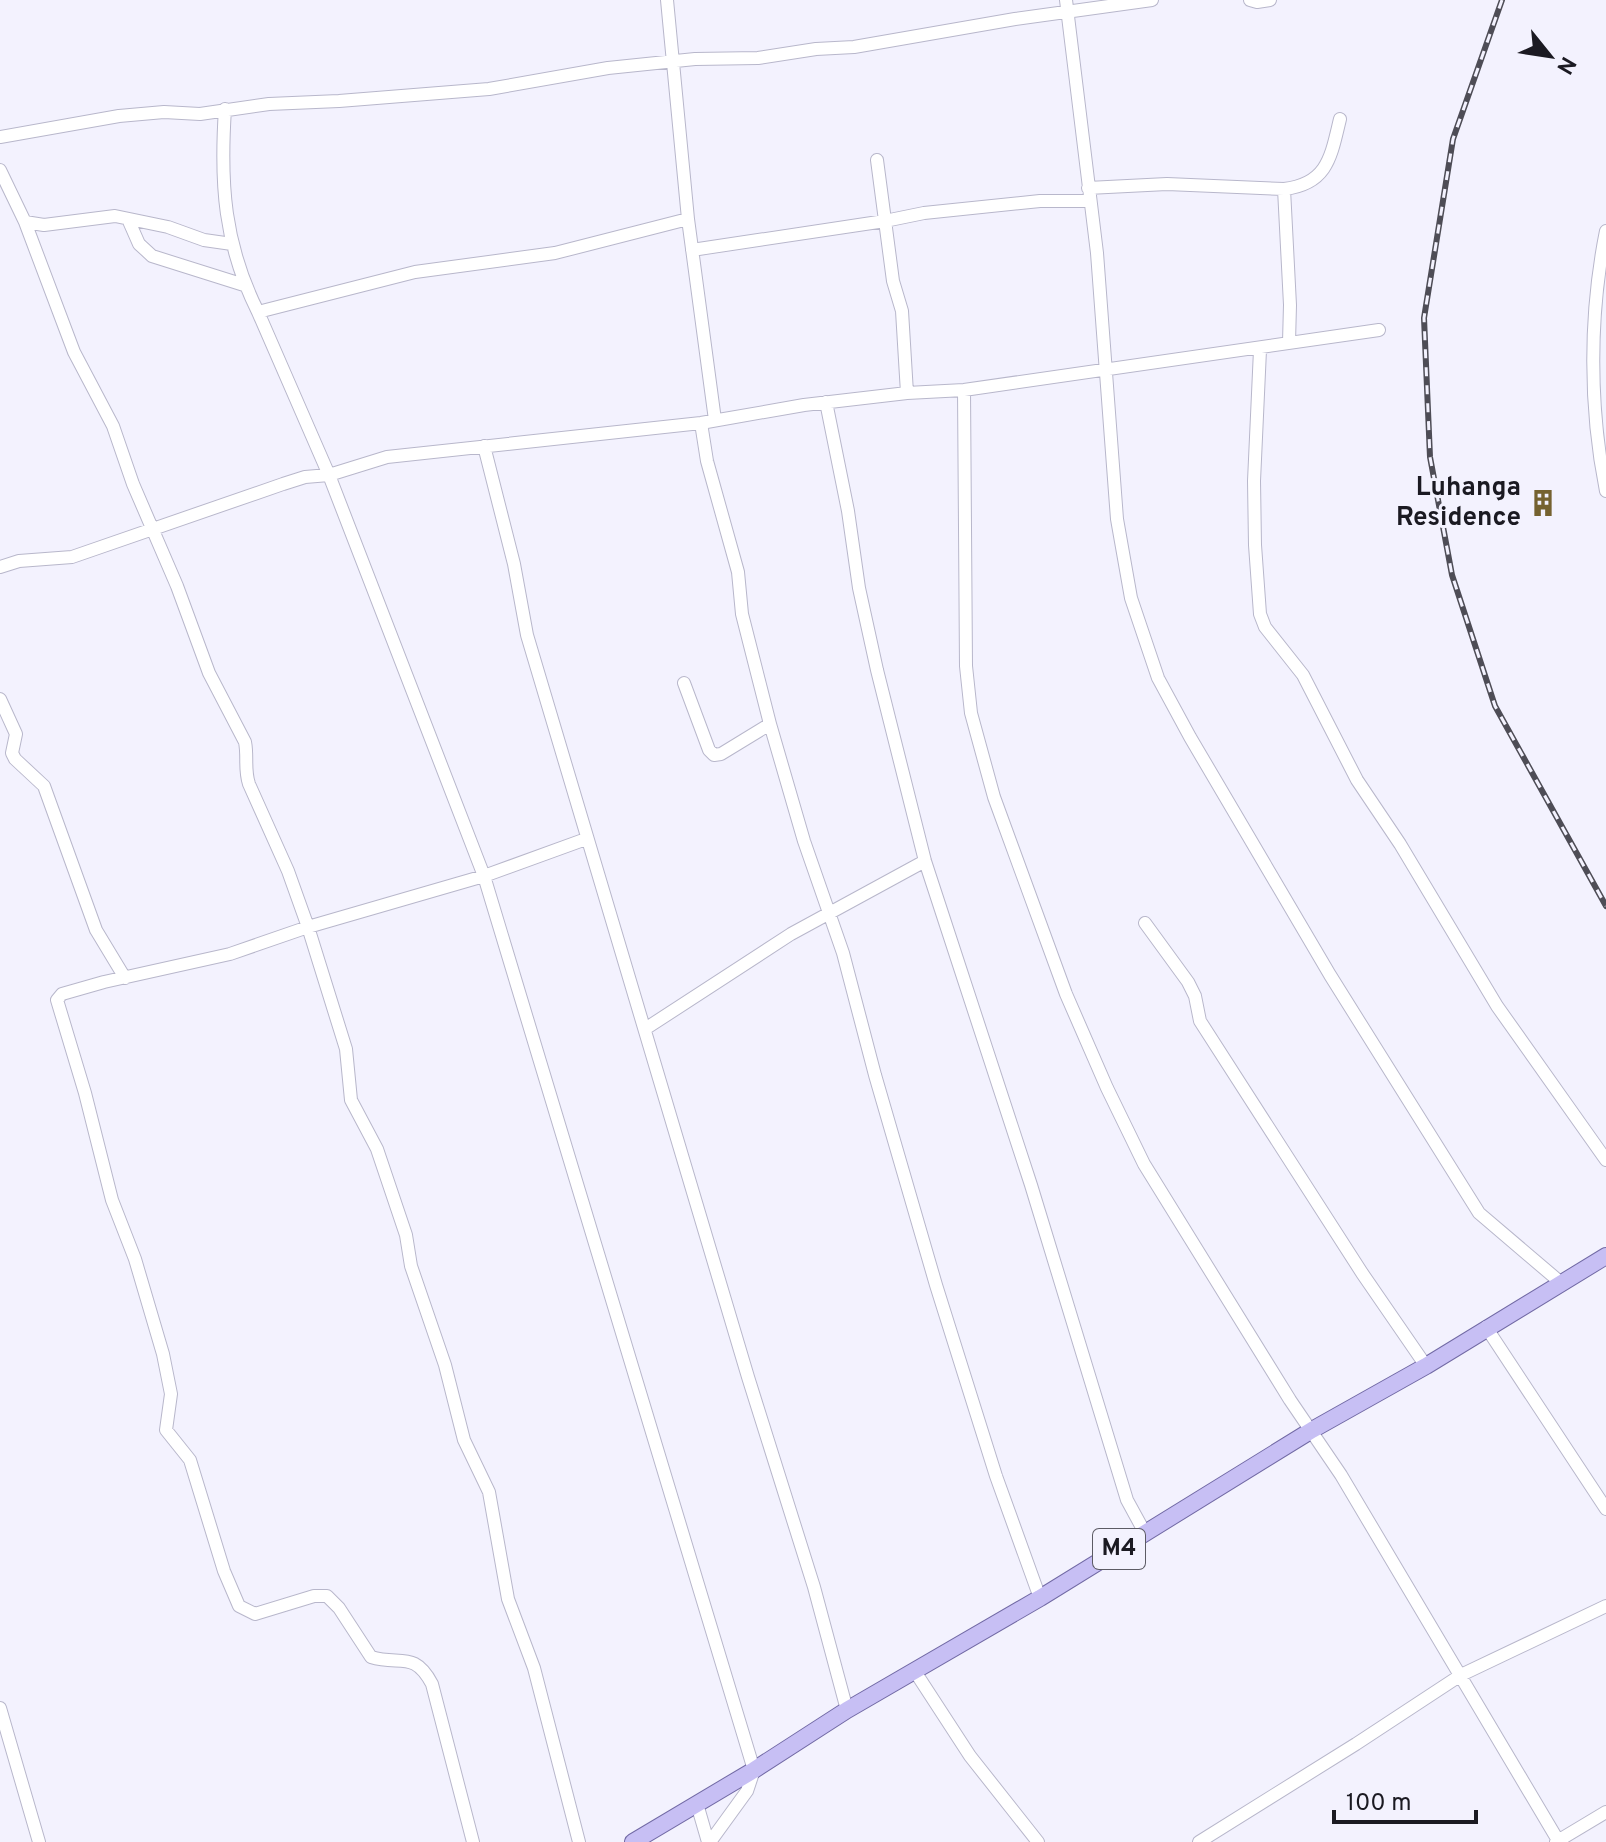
<svg xmlns="http://www.w3.org/2000/svg" width="1606" height="1842" font-family="Overpass,sans-serif">
  <style>
    .lines { fill: none; stroke-linecap: round; stroke-linejoin: round }
    .minor-casing { stroke: #b8b7cb; stroke-width: 14 }
    .major-casing { stroke: #726aa5; stroke-width: 18 }
    .minor { stroke: #fff; stroke-width: 12 }
    .major { stroke: #c7bff4; stroke-width: 16 }
    .rail-casing { stroke: #4e4d56; stroke-width: 6 }
    .rail { stroke: #f3f2fe; stroke-width: 3; stroke-dasharray: 9; stroke-linecap: butt }
    .labels { text-anchor: middle; dominant-baseline: central; stroke-width: 6; stroke-linejoin: round; paint-order: stroke }
    .shield { fill: #f3f2fe; stroke: #5c5b64; stroke-width: 2 }
    .shield-label { font-size: 24px; font-weight: bold; fill: #1b1a22 }
    .poi-label { font-size: 26px; font-weight: bold; fill: #1b1a22; stroke: #f3f2fe; text-anchor: end }
  </style>
  <rect width="100%" height="100%" fill="#f3f2fe"/>
  <g class="lines">
    <g class="minor-casing">
      <path id="minor" d="M667,0L688,219L715,420
        M1066,0L1097,253L1117,519L1131,598L1158,678L1190,737L1330,975L1479,1213L1560,1282
        M1250,0L1257,2L1270,0
        M225,109C220,184 224,244 258,312
        M0,137L119,116L164,112L200,114L269,104L339,101L489,89L608,68L695,59L758,58L816,49L854,47L1015,19L1152,0
        M877,160L893,281L902,311L907,393
        M0,170L25,222L74,352L113,426L133,484L177,586L209,673L245,742C248,757 244,769 249,784L288,871L308,927L346,1049L351,1100L377,1149L406,1235L411,1266L445,1365L464,1440L489,1492L508,1599L534,1668L579,1842
        M1088,188L1167,184L1284,189
        M128,219L139,244L152,256L244,285
        M25,222L44,225L115,216L168,227L204,240L232,244
        M1606,231C1589,315 1589,407 1606,491
        M692,250L885,221L924,213L1040,201H1090
        M1289,342L1290,305L1284,189C1328,184 1331,156 1340,119
        M1260,350L1254,481L1255,545L1260,614L1265,627L1303,675L1357,780L1400,844L1497,1006L1606,1160
        M964,390L966,666L971,713L994,797L1066,994L1107,1088L1144,1164L1290,1400L1341,1475L1559,1842
        M826,402L848,511L859,588L877,670L925,861L1031,1185L1127,1500L1145,1533
        M701,423L707,461L738,572L742,614L770,724L804,841L843,953L875,1075L936,1285L996,1476L1040,1598
        M484,446L514,564L527,635L748,1377L814,1587L847,1710
        M0,567L19,561L72,557L283,484L305,477L329,475L258,312L415,272L555,253L688,219
        M684,683L709,750L714,755L721,754L770,724
        M0,699L16,734L12,753L15,759L44,786L96,930L125,978
        M1145,923L1188,982L1195,996L1200,1021L1362,1273L1426,1366
        M645,1029L791,934L925,861
        M1486,1327L1606,1509
        M914,1670L970,1756L1038,1842
        M0,1708L39,1842
        M697,1804L708,1842
        M473,1842L432,1684C414,1650 400,1666 371,1657L339,1608L327,1596H314L255,1614L239,1606L224,1571L190,1460L166,1430L171,1394L163,1354L135,1259L112,1200L85,1093L57,1000L62,994L104,982L230,954L308,927L484,876L586,839
        M710,1842L747,1791L754,1770L484,876L329,475L387,457L701,423L804,405L907,393L964,390L1379,330
        M1199,1842L1356,1744L1461,1675L1606,1606
        M1556,1842L1606,1812"/>
    </g>
    <g class="major-casing">
      <path id="major" d="M633,1842L754,1770L847,1710L1040,1598L1312,1430L1426,1366L1606,1256"/>
    </g>
    <use href="#minor" class="minor"/>
    <use href="#major" class="major"/>
    <g class="rail-casing">
      <path id="rail" d="M1502,0L1453,139L1424,318L1430,457L1452,575L1495,706L1606,906"/>
    </g>
    <use href="#rail" class="rail"/>
  </g>
  <defs>
    <g id="building-bare" transform="scale(2.16)"><path d="M-4-6H4V6H1V3H-1V6H-4ZM-2.5-4.3h1.7v1.8h-1.7ZM.8-4.3h1.7v1.8H.8ZM-2.5-1h1.7V.8h-1.7ZM.8-1h1.7V.8H.8Z" fill="#756230" stroke="#f3f2fe" stroke-width="2.5" paint-order="stroke"/></g>
  </defs>
  <g fill-rule="evenodd">
    <use href="#building-bare" x="1543" y="503"/>
  </g>
  <g class="labels">
    <rect class="shield" x="1093" y="1529" width="52" height="40" rx="6"/>
    <g class="shield-label">
      <text x="1119" y="1549">M4</text>
    </g>
    <g class="poi-label">
      <text x="1521" y="488">Luhanga<tspan x="1521" dy="30">Residence</tspan></text>
    </g>
  </g>
  <g transform="translate(1550 56) rotate(120)" stroke="#f3f2fe" stroke-width="6" paint-order="stroke">
  <path d="M0-6L14 30L0 20L-14 30Z" fill="#1b1a22"/>
  <text y="-12" font-size="22" font-weight="bold" text-anchor="middle" fill="#1b1a22">N</text>
  </g>
  <path d="M1334 1810v12h142v-12" fill="none" stroke="#1b1a22" stroke-width="4"/>
  <text x="1346" y="1810" font-size="24" fill="#1b1a22" stroke="#f3f2fe" stroke-width="6" paint-order="stroke">100 m</text>
</svg>
